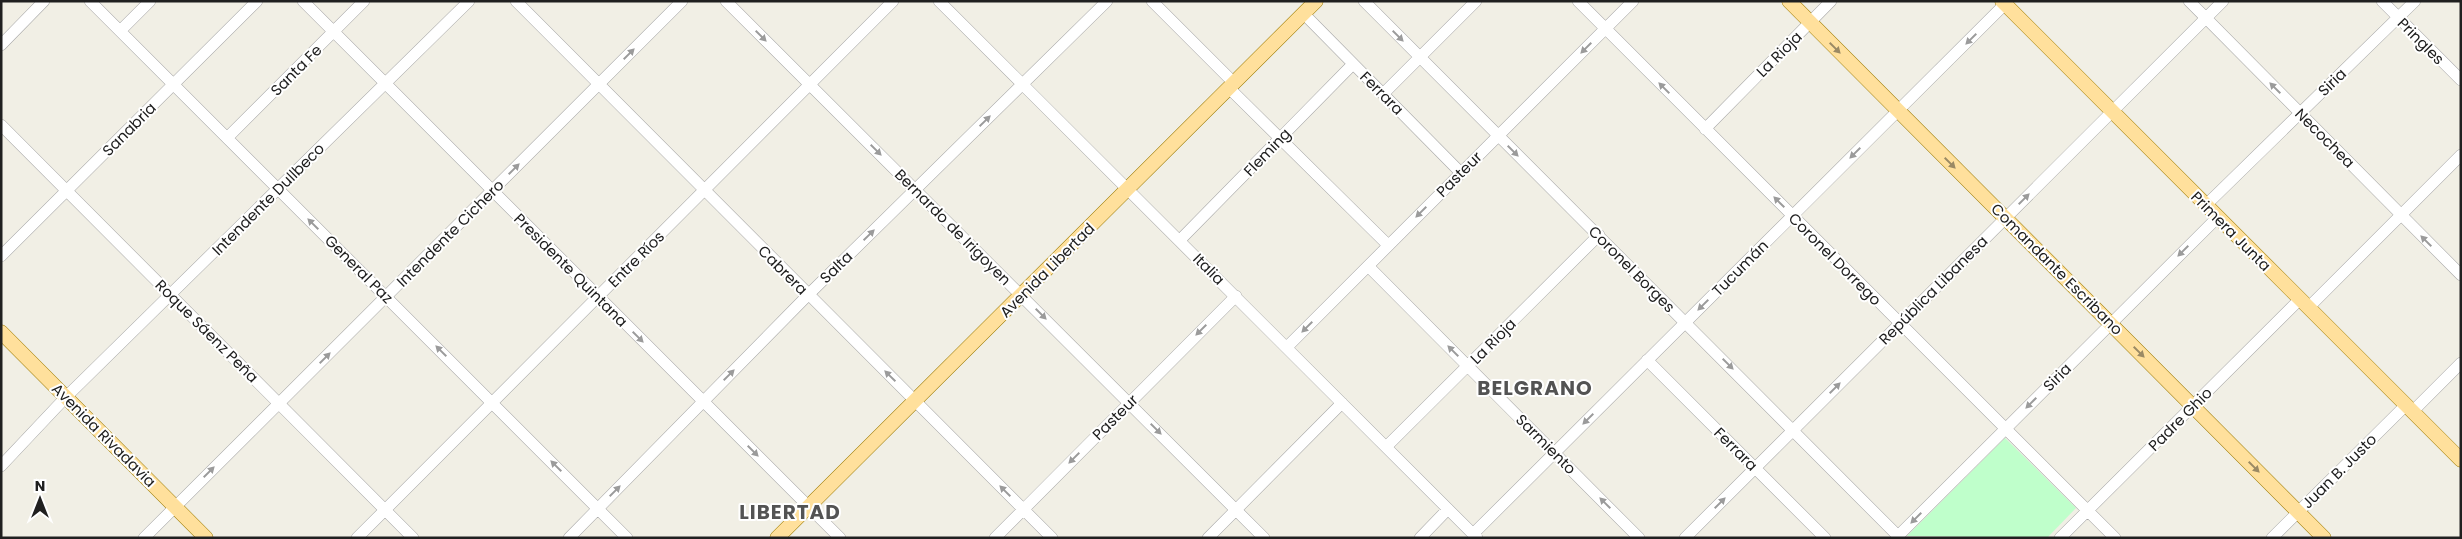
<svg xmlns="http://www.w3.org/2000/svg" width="2462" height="539" font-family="Poppins,sans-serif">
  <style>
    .park { fill: #bfffcb }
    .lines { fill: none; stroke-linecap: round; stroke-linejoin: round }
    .minor-casing { stroke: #a7a7a7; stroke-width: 12 }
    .major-casing { stroke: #9b7a00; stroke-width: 15 }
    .minor { stroke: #fff; stroke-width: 11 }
    .major { stroke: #ffe09c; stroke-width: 14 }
    .oneway { fill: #9b9b9b }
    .oneway2 { fill: #9b8a64 }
    .labels { text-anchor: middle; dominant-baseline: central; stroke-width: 4; stroke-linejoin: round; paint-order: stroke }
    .street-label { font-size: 15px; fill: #202020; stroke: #fff }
    .district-label { font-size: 20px; font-weight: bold; letter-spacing: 1px; fill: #535353; stroke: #fff }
  </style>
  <rect width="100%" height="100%" fill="#f1efe5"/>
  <path class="park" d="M2005,438L2076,508L2047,538L1907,536Z"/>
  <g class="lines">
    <g class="minor-casing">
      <path id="minor" d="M90,1L627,538
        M303,1L840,538
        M516,1L1052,538
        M726,1L1264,538
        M939,1L1477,538
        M1152,1L1234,83
        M1364,1L1900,538
        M1578,1L2115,538
        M2189,1L2461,275
        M2382,1L2461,80
        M1304,14L1461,173
        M120,31L150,1
        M1,45L44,1
        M1229,88L1388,245
        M1383,94L1476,1
        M1,125L413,538
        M1705,129L1831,1
        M227,138L364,1
        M2206,205L2415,1
        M1180,240L1353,64
        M1,256L257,1
        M1368,266L1639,538
        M2308,308L2461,155
        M1287,347L1633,1
        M1647,360L1825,538
        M2412,412L2461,363
        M1386,447L1599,235
        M1,466L66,397L469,1
        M1473,534L2008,1
        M144,538L682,1
        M357,538L893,1
        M569,538L808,295L1107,1
        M995,538L1236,296
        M1208,538L1342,403
        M1420,538L1448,509
        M1685,538L2223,1
        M1896,538L2218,217
        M2060,538L2300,299
        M2272,538L2406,405"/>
    </g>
    <g class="major-casing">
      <path id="major" d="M1789,1L2324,538
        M2002,1L2461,460
        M1,332L206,538
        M777,538L1316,1"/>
    </g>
    <use href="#minor" class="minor"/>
    <use href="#major" class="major"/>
  </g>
  <defs><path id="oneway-solid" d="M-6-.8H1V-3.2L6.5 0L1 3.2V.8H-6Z" transform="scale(1.25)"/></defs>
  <g class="oneway">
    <use href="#oneway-solid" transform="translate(761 36) rotate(45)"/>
    <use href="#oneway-solid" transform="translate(1398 36) rotate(45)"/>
    <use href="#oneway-solid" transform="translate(1971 39) rotate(135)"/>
    <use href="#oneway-solid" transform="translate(1586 48) rotate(135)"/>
    <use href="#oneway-solid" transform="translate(629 54) rotate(-45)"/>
    <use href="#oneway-solid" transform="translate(1664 88) rotate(-135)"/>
    <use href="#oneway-solid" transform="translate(2275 88) rotate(-135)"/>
    <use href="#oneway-solid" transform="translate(985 121) rotate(-44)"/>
    <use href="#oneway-solid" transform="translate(876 150) rotate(45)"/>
    <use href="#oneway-solid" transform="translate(1513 151) rotate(45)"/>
    <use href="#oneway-solid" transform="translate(1855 153) rotate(135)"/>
    <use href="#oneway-solid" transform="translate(514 169) rotate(-45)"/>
    <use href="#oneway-solid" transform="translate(2024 199) rotate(-45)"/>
    <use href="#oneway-solid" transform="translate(1779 202) rotate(-135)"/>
    <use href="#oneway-solid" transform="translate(1421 212) rotate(135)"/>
    <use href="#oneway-solid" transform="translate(313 224) rotate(-135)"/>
    <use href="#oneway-solid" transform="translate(869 235) rotate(-44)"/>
    <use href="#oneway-solid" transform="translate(2426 241) rotate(-135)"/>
    <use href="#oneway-solid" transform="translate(2183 251) rotate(135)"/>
    <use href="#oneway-solid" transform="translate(1703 305) rotate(135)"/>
    <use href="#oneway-solid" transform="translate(1041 314) rotate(45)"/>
    <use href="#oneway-solid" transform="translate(1307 327) rotate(135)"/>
    <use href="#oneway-solid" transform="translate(1201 330) rotate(135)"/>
    <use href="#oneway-solid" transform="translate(638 337) rotate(45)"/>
    <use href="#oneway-solid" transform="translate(441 351) rotate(-135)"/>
    <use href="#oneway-solid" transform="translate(1453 351) rotate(-135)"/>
    <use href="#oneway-solid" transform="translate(325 358) rotate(-45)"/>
    <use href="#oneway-solid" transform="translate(1728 364) rotate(45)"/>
    <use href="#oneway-solid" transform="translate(729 375) rotate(-45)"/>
    <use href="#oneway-solid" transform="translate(890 376) rotate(-136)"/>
    <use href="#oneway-solid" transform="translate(1835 388) rotate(-45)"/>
    <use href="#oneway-solid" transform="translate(2031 403) rotate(135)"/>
    <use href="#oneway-solid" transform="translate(1588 419) rotate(135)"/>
    <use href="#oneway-solid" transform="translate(1156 429) rotate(45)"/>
    <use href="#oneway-solid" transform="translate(753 451) rotate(45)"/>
    <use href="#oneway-solid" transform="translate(1074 458) rotate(135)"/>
    <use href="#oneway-solid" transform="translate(556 466) rotate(-135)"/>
    <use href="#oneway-solid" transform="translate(209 472) rotate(-45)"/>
    <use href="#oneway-solid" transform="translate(615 491) rotate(-45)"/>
    <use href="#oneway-solid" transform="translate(1005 491) rotate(-135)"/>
    <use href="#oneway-solid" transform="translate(1605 503) rotate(-135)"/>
    <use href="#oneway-solid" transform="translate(1720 503) rotate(-45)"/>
    <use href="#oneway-solid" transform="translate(1916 518) rotate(135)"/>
  </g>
  <g class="oneway2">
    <use href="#oneway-solid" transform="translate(1835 48) rotate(45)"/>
    <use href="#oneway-solid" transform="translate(1950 163) rotate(45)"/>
    <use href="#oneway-solid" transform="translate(2139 352) rotate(45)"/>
    <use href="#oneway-solid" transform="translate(2254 467) rotate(45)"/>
  </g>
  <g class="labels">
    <g class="street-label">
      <text transform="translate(2421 41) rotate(45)">Pringles</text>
      <text transform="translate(1779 54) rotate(-45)">La Rioja</text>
      <text transform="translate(296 70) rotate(-45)">Santa Fe</text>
      <text transform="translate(2332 82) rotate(-44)">Siria</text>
      <text transform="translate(1382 93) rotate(45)">Ferrara</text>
      <text transform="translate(129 129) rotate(-45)">Sanabria</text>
      <text transform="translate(2325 138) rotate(45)">Necochea</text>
      <text transform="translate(1267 152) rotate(-46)">Fleming</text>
      <text transform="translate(1459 174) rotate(-45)">Pasteur</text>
      <text transform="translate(268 199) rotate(-45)">Intendente Dullbeco</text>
      <text transform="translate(953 227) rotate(45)">Bernardo de Irigoyen</text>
      <text transform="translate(2231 231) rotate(45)">Primera Junta</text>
      <text transform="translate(450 233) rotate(-45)">Intendente Cichero</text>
      <text transform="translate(636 259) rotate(-45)">Entre Ríos</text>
      <text transform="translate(1835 259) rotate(45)">Coronel Dorrego</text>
      <text transform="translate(836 267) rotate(-44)">Salta</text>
      <text transform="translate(1740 268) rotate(-45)">Tucumán</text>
      <text transform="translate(359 269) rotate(45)">General Paz</text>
      <text transform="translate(1209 269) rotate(45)">Italia</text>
      <text transform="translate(1632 269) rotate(45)">Coronel Borges</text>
      <text transform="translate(2057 269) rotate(45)">Comandante Escribano</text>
      <text transform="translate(571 270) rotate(45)">Presidente Quintana</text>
      <text transform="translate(783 270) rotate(45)">Cabrera</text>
      <text transform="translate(1047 270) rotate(-45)">Avenida Libertad</text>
      <text transform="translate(1933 290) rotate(-45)">República Libanesa</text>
      <text transform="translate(207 331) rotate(45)">Roque Sáenz Peña</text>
      <text transform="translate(1493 341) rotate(-45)">La Rioja</text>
      <text transform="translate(2057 377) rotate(-45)">Siria</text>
      <text transform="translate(1115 417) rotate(-45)">Pasteur</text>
      <text transform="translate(2180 419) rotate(-45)">Padre Ghio</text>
      <text transform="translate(104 435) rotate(45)">Avenida Rivadavia</text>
      <text transform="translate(1546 444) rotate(45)">Sarmiento</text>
      <text transform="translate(1736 449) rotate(45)">Ferrara</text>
      <text transform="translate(2339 471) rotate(-45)">Juan B. Justo</text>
    </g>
    <g class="district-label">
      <text x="1535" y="388">BELGRANO</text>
      <text x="790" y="512">LIBERTAD</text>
    </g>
  </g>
  <rect width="2462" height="539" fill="none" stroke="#202020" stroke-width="5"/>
  <g transform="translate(40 499)" stroke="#ffffff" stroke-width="4" paint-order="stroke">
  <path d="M0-4L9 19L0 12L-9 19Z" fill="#202020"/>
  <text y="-8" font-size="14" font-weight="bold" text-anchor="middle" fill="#202020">N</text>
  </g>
</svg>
